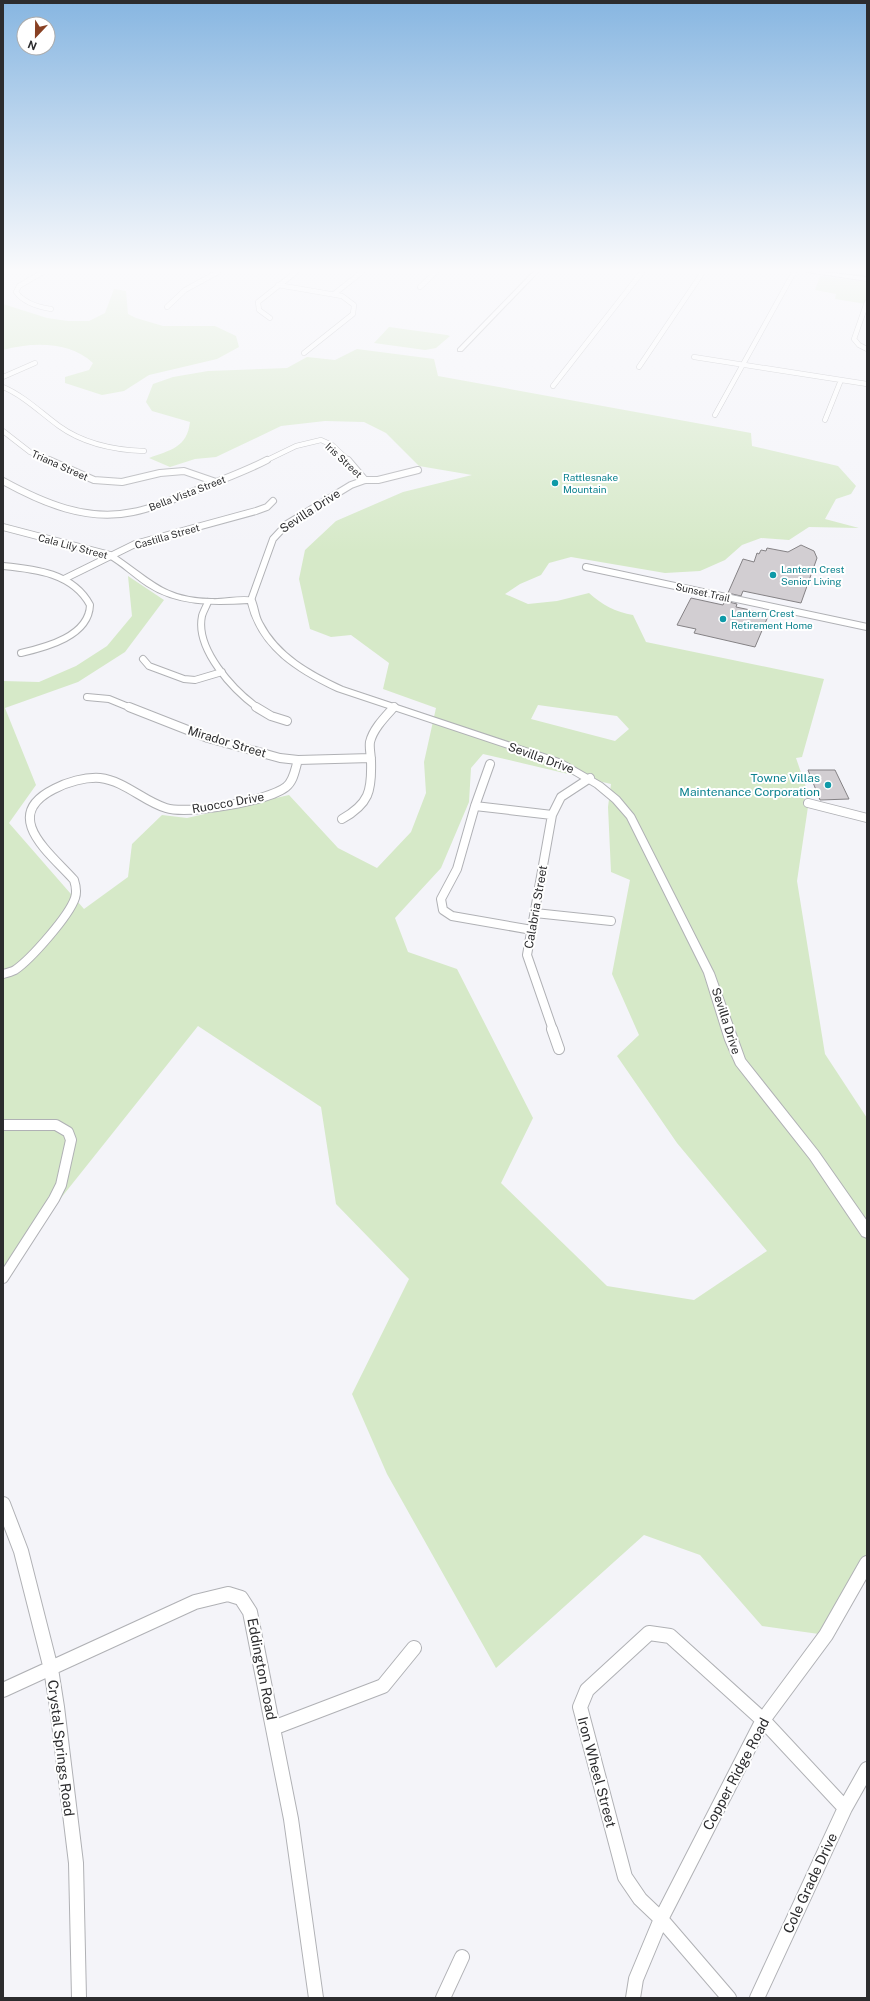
<svg xmlns="http://www.w3.org/2000/svg" width="870" height="2001" font-family="'Public Sans',sans-serif">
  <style>
    .green { fill: #d6e9c8; fill-rule: evenodd }
    .building { fill: #d2ced2; stroke: #858285 }
    .lines { fill: none; stroke-linecap: round; stroke-linejoin: round }
    .minor-far4-casing { stroke: #b0b1b5; stroke-width: 5.5 }
    .minor-far3-casing { stroke: #b0b1b5; stroke-width: 8 }
    .minor-far2-casing { stroke: #b0b1b5; stroke-width: 10 }
    .minor-far1-casing { stroke: #b0b1b5; stroke-width: 12 }
    .minor-casing { stroke: #b0b1b5; stroke-width: 16 }
    .tertiary-casing { stroke: #b0b1b5; stroke-width: 2 }
    .minor-far4 { stroke: #fff; stroke-width: 4.5 }
    .minor-far3 { stroke: #fff; stroke-width: 6 }
    .minor-far2 { stroke: #fff; stroke-width: 8 }
    .minor-far1 { stroke: #fff; stroke-width: 10 }
    .minor { stroke: #fff; stroke-width: 14 }
    .tertiary { fill: #fff; fill-rule: evenodd }
    .culture-dot { fill: #0f9aa8; stroke: #fff; stroke-width: 1.5 }
    .labels { text-anchor: middle; dominant-baseline: central; stroke-width: 4; stroke-linejoin: round; paint-order: stroke }
    .far-street-label { font-size: 10px; fill: #2c2c2e; stroke: #fff }
    .far-culture-label { font-size: 10px; fill: #0d838f; stroke: #fff; text-anchor: start }
    .street-label { font-size: 12px; fill: #2c2c2e; stroke: #fff }
    .culture-label { font-size: 12px; fill: #0d838f; stroke: #fff; text-anchor: end }
    .near-street-label { font-size: 14px; fill: #2c2c2e; stroke: #fff }
  </style>
  <rect width="100%" height="100%" fill="#f4f4f9"/>
  <path class="green" d="M820,276L867,282L866,304L835,299L836,294L815,290Z
    M114,289L126,291L128,314L136,318L163,326H215L236,336L239,347L217,359L149,375L124,391L102,395L65,383V377L89,370L93,363C69,341 33,342 3,350V304L47,318L68,321H89L105,313Z
    M389,327L447,335L450,336L436,348L425,350L374,343Z
    M357,349L434,359L438,376L751,433L752,446L838,466L856,486L851,494L836,499L825,519L859,528L809,527L789,540L761,538L742,545L725,560L700,571L665,573L571,557L549,563L541,575L520,584L505,594L528,604L557,601L589,593C602,605 616,612 633,615L646,642L824,679L802,757L796,758L810,799L779,791L809,800L797,881L825,1054L867,1118V1563L826,1635L762,1626L700,1555L644,1535L496,1668L387,1474L352,1394L409,1279L336,1204L321,1107L198,1026L45,1218L3,1276V681L39,682L76,666L107,646L132,616L128,576L164,600L125,652L78,682L5,708L36,785L9,823L84,909L128,877L132,844L162,815L187,818L289,795L338,848L377,868L411,832L426,793L424,762L436,708L383,689L389,663L351,635L331,637L310,629L299,579L305,550L336,521L403,492L472,475L419,466L386,433L364,422L325,421L281,426L216,457L195,459L170,467L149,458C170,450 187,448 190,422L152,411L146,402L153,384L173,377L208,371L287,368L307,357L335,360ZM538,705L617,716L629,729L615,741L531,719ZM483,754L611,784L608,807L611,872L630,880L612,974L639,1035L617,1056L677,1143L767,1251L694,1300L607,1286L501,1183L533,1118L457,969L408,952L395,918L441,868L469,802L471,768Z"/>
  <path class="building" d="M801,545L814,551L817,558L801,603L743,591L741,596L728,593L743,559L754,562L757,553L759,554L761,550L766,551L767,548L788,552Z
    M691,598L723,605L725,601L737,604L736,607L769,614L755,647L694,633L696,629L677,625Z
    M808,770H835L849,799L820,800Z"/>
  <g class="lines">
    <g class="minor-far4-casing">
      <path id="minor-far4" d="M43,272L19,286L16,292C24,303 38,307 51,309
        M278,285L342,296L354,305L353,314L304,353
        M420,287L436,272
        M334,294L362,272
        M867,302L854,339L859,345L867,349
        M167,307L185,290L218,272
        M270,318L259,310L258,302L296,272
        M694,357L867,384
        M639,367L703,272
        M3,377L35,363
        M553,386L642,272
        M3,387C24,396 40,412 59,426C84,444 114,450 144,451
        M715,415L794,272
        M825,420L841,380
        M3,431L30,452L51,461
        M265,461L296,446L321,440L332,445L349,461"/>
    </g>
    <g class="minor-far3-casing">
      <path id="minor-far3" d="M49,460L94,480L122,482L160,473L184,471L216,482
        M348,460L365,480
        M3,481C43,503 87,522 133,512C155,508 176,498 197,490C220,480 244,472 267,460
        M3,527L110,555
        M3,566C35,569 73,573 90,605C89,636 47,647 21,653
        M586,567L867,627
        M64,579L135,544L256,511L267,507L273,501
        M251,600L273,539L287,524L351,485L365,480H378L418,470
        M208,602C206,607 203,612 202,616C195,649 233,690 258,708
        M143,659L149,666L184,679L195,680L222,672
        M87,697L109,699L131,708"/>
    </g>
    <g class="minor-far2-casing">
      <path id="minor-far2" d="M129,707L208,738L280,758L298,760L371,758
        M256,707L271,716L287,721
        M490,764L475,806L457,869L441,899L443,910L452,916L532,930
        M808,803L867,818
        M475,806L552,815
        M342,819C369,804 372,791 371,761C371,755 369,748 370,742C373,729 385,717 394,707
        M535,913L611,921
        M3,974C7,973 11,972 15,970C31,959 69,916 75,898C77,892 76,886 74,880C50,853 0,816 54,789C67,782 85,777 100,778C125,781 143,801 166,808C188,815 268,801 286,787C294,781 295,769 298,760
        M553,1030L527,955L552,815L561,797L590,778"/>
    </g>
    <g class="minor-far1-casing">
      <path id="minor-far1" d="M552,1029L559,1049
        M3,1125H56L68,1132L71,1140L61,1185L54,1199L3,1278"/>
    </g>
    <g class="minor-casing">
      <path id="minor" d="M3,1504L21,1551L51,1669L57,1707L76,1863L79,1998
        M3,1690L195,1602L228,1594L241,1598L250,1612L291,1819L316,1998
        M273,1728L383,1686L414,1648
        M443,1998L462,1957
        M633,1998L636,1979L661,1919L763,1720L826,1635L867,1563
        M729,1998L661,1919L640,1899L625,1877L580,1707L587,1690L649,1633L670,1636L763,1720L845,1808
        M757,1998L845,1808L867,1769"/>
    </g>
    <g class="tertiary-casing">
      <path id="tertiary" d="M533,272H538L462,351H458V349Z
        M807,272H823L867,277V281Z
        M107,553H113L118,557C153,581 165,598 211,599C224,600 241,595 254,598C258,606 258,615 262,622C279,655 311,672 343,687L562,760L602,783L619,797L634,815L714,973L745,1059L818,1151L867,1221V1238L862,1236L810,1159L736,1065L725,1040L704,973L627,818L613,802L595,787L556,764L337,691C297,672 259,649 248,603C213,605 177,606 147,586C133,577 122,565 107,557Z"/>
    </g>
    <use href="#minor-far4" class="minor-far4"/>
    <use href="#minor-far3" class="minor-far3"/>
    <use href="#minor-far2" class="minor-far2"/>
    <use href="#minor-far1" class="minor-far1"/>
    <use href="#minor" class="minor"/>
    <use href="#tertiary" class="tertiary"/>
  </g>
  <linearGradient id="sky" x2="0" y2="1"><stop stop-color="#87b6e1"/><stop offset="0.49" stop-color="#fafafc"/><stop offset="1" stop-color="#fafafc" stop-opacity="0"/></linearGradient>
  <rect width="870" height="552" fill="url(#sky)"/>
  <g class="culture-dot">
    <circle cx="555" cy="483" r="4"/>
    <circle cx="773" cy="575" r="4"/>
    <circle cx="723" cy="619" r="4"/>
    <circle cx="828" cy="785" r="4"/>
  </g>
  <g class="labels">
    <g class="far-street-label">
      <text transform="translate(344 460) rotate(43)">Iris Street</text>
      <text transform="translate(60 465) rotate(24)">Triana Street</text>
      <text transform="translate(187 493) rotate(-21)">Bella Vista Street</text>
      <text transform="translate(167 536) rotate(-16)">Castilla Street</text>
      <text transform="translate(73 546) rotate(15)">Cala Lily Street</text>
      <text transform="translate(703 592) rotate(13)">Sunset Trail</text>
    </g>
    <g class="far-culture-label">
      <text x="563" y="477">Rattlesnake<tspan x="563" dy="12">Mountain</tspan></text>
      <text x="781" y="569">Lantern Crest<tspan x="781" dy="12">Senior Living</tspan></text>
      <text x="731" y="613">Lantern Crest<tspan x="731" dy="12">Retirement Home</tspan></text>
    </g>
    <g class="street-label">
      <text transform="translate(310 511) rotate(-33)">Sevilla Drive</text>
      <text transform="translate(227 742) rotate(17)">Mirador Street</text>
      <text transform="translate(541 758) rotate(20)">Sevilla Drive</text>
      <text transform="translate(228 803) rotate(-10)">Ruocco Drive</text>
      <text transform="translate(536 907) rotate(-80)">Calabria Street</text>
      <text transform="translate(726 1021) rotate(72)">Sevilla Drive</text>
    </g>
    <g class="culture-label">
      <text x="820" y="778">Towne Villas<tspan x="820" dy="14">Maintenance Corporation</tspan></text>
    </g>
    <g class="near-street-label">
      <text transform="translate(262 1669) rotate(79)">Eddington Road</text>
      <text transform="translate(61 1748) rotate(83)">Crystal Springs Road</text>
      <text transform="translate(597 1772) rotate(75)">Iron Wheel Street</text>
      <text transform="translate(736 1774) rotate(-62)">Copper Ridge Road</text>
      <text transform="translate(810 1883) rotate(-65)">Cole Grade Drive</text>
    </g>
  </g>
  <rect width="870" height="2001" fill="none" stroke="#2c2c2e" stroke-width="8"/>
  <g transform="translate(36 36) rotate(202)"><circle r="19" fill="#ffffff" stroke="#ababab"/>
  <path d="M0-3L7 15L0 10L-7 15Z" fill="#884023"/>
  <text y="-6" font-size="11" font-weight="bold" text-anchor="middle" fill="#2c2c2e">N</text>
  </g>
</svg>
